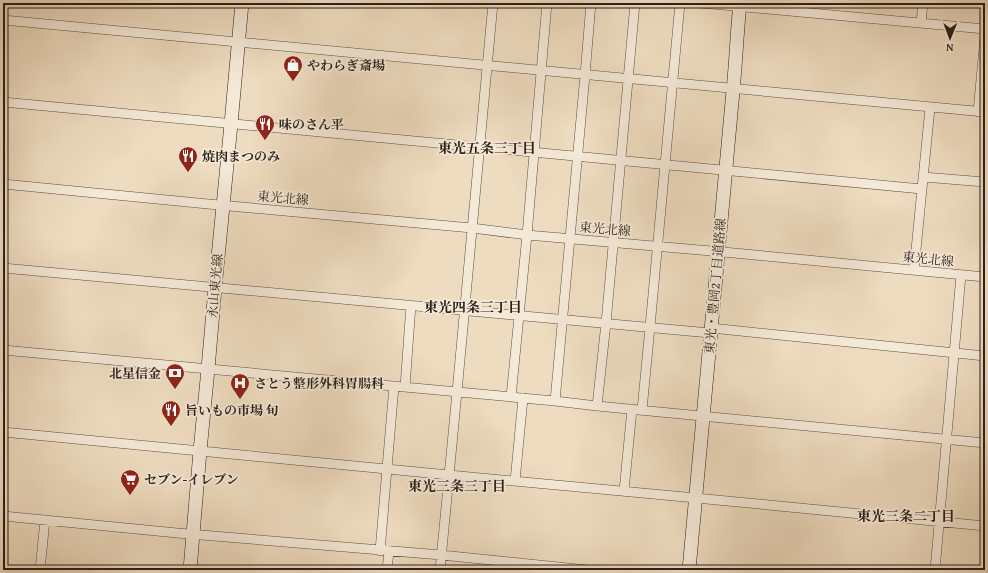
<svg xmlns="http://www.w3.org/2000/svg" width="988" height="573" font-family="'Gentium Book Plus','Noto Serif JP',serif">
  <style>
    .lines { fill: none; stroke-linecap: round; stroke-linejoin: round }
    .street-casing { stroke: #5c4e43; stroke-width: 10 }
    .secondary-casing { stroke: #2b1e19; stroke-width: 14 }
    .street { stroke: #f4e8d6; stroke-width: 9 }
    .secondary { stroke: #f4e8d6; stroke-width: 13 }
    .labels { text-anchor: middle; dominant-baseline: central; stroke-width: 3.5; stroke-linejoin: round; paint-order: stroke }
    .poi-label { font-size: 13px; font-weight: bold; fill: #2b1e19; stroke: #f4e8d6; text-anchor: start }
    .street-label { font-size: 13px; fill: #2b1e19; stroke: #f4e8d6 }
    .neighbourhood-label { font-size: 14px; font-weight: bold; fill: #2b1e19; stroke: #f4e8d6 }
  </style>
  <rect width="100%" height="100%" fill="#eedcc0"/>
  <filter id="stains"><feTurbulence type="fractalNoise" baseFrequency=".005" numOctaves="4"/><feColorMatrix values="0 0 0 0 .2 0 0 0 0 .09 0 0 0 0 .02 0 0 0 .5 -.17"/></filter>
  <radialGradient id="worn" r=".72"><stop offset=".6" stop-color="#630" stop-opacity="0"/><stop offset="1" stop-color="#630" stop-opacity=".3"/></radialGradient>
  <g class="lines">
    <g class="street-casing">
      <path id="street" d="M701,3L985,29
        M3,20L985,112
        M921,23L923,3
        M3,102L922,189
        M978,112L985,37
        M923,177L985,182
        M3,184L208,204L472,228L527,235L734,253L985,277
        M3,268L710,333
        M914,270L930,108
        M711,328L985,356
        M3,350L555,401L597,406L985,443
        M405,387L411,305
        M511,397L527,235L547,3
        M555,401L585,75L591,3
        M597,406L606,323L635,3
        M642,410L650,327L680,3
        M3,432L449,475L696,498L985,526
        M515,481L523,398
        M624,491L632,409
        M3,516L177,533L441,555L587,570
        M380,551L394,386
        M40,570L45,520
        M387,570L389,551
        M440,570L457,392L493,3
        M935,570L961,275"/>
    </g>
    <g class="secondary-casing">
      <path id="secondary" d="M190,570L200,451L208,369L215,288L231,124L242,3
        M689,570C704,410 718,250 733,91C736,61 737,32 740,3"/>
    </g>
    <use href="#street" class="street"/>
    <use href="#secondary" class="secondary"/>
  </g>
  <defs>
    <g id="shop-pin" transform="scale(1)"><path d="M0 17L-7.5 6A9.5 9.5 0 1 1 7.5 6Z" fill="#8f2418" stroke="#f4e8d6"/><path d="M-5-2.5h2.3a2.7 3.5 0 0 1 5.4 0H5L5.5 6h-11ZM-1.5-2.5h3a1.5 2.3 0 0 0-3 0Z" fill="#fff"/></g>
    <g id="restaurant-pin" transform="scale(1)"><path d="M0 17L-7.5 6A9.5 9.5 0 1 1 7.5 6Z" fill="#8f2418" stroke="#f4e8d6"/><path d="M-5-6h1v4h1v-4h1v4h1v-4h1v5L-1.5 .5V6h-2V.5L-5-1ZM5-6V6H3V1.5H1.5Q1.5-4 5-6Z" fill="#fff"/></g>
    <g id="bank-pin" transform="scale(1)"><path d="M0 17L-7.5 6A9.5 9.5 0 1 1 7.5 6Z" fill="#8f2418" stroke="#f4e8d6"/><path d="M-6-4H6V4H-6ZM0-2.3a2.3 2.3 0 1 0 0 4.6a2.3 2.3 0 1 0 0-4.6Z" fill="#fff"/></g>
    <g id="hospital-pin" transform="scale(1)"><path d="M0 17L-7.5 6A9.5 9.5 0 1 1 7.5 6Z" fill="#8f2418" stroke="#f4e8d6"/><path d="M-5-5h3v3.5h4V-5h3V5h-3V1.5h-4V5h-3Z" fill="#fff"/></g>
    <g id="supermarket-pin" transform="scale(1)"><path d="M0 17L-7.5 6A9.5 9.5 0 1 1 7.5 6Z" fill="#8f2418" stroke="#f4e8d6"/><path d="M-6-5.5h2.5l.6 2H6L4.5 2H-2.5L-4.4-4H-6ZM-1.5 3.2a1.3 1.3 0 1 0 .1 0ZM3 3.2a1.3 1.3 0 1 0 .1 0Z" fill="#fff"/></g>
  </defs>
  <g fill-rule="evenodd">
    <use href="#shop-pin" x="293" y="65"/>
    <use href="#restaurant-pin" x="265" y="124"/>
    <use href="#restaurant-pin" x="188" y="156"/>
    <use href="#bank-pin" x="175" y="373"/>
    <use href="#hospital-pin" x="240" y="383"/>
    <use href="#restaurant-pin" x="171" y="410"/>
    <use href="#supermarket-pin" x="130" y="479"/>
  </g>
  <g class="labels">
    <g class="poi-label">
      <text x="307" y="65">やわらぎ斎場</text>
      <text x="279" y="124">味のさん平</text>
      <text x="202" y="156">焼肉まつのみ</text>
      <text x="161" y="373" text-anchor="end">北星信金</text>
      <text x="254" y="383">さとう整形外科胃腸科</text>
      <text x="185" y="410">旨いもの市場 旬</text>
      <text x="144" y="479">セブン-イレブン</text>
    </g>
    <g class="street-label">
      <text transform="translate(283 198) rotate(5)">東光北線</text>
      <text transform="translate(605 229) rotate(5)">東光北線</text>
      <text transform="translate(928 259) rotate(6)">東光北線</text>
      <text transform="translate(215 286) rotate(-85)">永山東光線</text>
      <text transform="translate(715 286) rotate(-85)">東光・豊岡2丁目道路線</text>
    </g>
    <g class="neighbourhood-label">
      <text x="487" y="148">東光五条三丁目</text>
      <text x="473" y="307">東光四条三丁目</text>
      <text x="457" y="486">東光三条三丁目</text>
      <text x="906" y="516">東光三条二丁目</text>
    </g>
  </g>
  <rect width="988" height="573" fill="none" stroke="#eedcc0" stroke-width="16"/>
  <rect x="4" y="4" width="980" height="565" fill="none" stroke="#2b1e19" stroke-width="2"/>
  <rect x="8" y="8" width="972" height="557" fill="none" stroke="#2b1e19"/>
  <g transform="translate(950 38) rotate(181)" stroke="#f4e8d6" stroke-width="3" paint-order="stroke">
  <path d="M0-3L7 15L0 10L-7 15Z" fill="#2b1e19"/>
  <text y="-6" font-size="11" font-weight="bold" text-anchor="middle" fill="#2b1e19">N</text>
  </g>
  <rect width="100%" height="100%" filter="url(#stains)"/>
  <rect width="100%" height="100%" fill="url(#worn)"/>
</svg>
